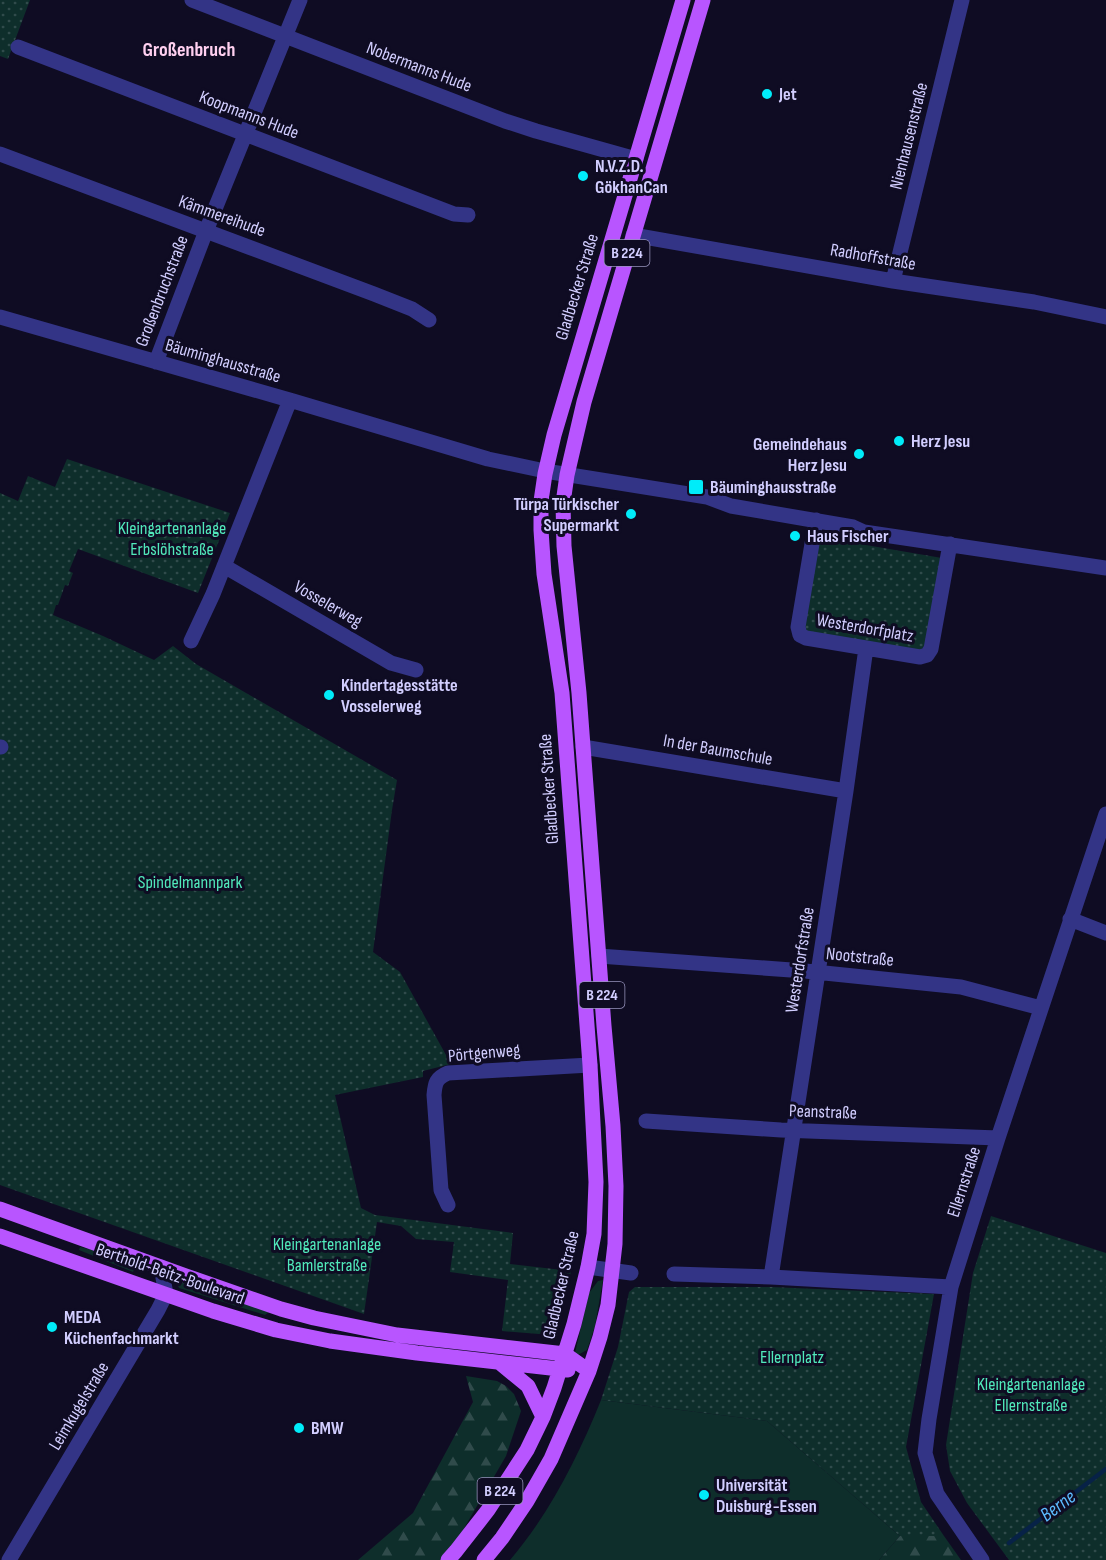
<svg xmlns="http://www.w3.org/2000/svg" width="1106" height="1560" font-family="'Sofia Sans Condensed',sans-serif">
  <style>
    .grass { fill: #0e2e2b }
    .forest { fill: url(#forest-firs) }
    .park { fill: url(#park-dots) }
    .lines { fill: none; stroke-linecap: round; stroke-linejoin: round }
    .stream { stroke: #072247; stroke-width: 4.5 }
    .minor { stroke: #333486; stroke-width: 15 }
    .major { stroke: #b855ff; stroke-width: 15 }
    .poi-dot { fill: #00ecf9; stroke: #0f0c23; stroke-width: 2 }
    .labels { text-anchor: middle; dominant-baseline: central; stroke-width: 6; stroke-linejoin: round; paint-order: stroke }
    .shield { fill: #0f0c23; stroke: #9894bd; stroke-width: 1.5 }
    .shield-label { font-size: 16px; font-weight: bold; fill: #d2ceff }
    .street-label { font-size: 18px; fill: #d2ceff; stroke: #0f0c23 }
    .poi-label { font-size: 18px; font-weight: bold; fill: #d2ceff; stroke: #0f0c23; text-anchor: start }
    .park-label { font-size: 18px; fill: #51e9bb; stroke: #0f0c23 }
    .neighbourhood-label { font-size: 20px; font-weight: bold; fill: #ffd0f0; stroke: #0f0c23 }
    .water-label { font-size: 20px; font-style: italic; fill: #5cbbff; stroke: #0f0c23 }
  </style>
  <defs>
    <pattern id="forest-firs" width="22" height="20" patternUnits="userSpaceOnUse" patternTransform="scale(1.5)"><rect width="22" height="20" fill="#0e2e2b"/><path d="M5 1l3.5 6h-7zM16 11l3.5 6h-7z" fill="#304b4b"/></pattern>
    <pattern id="park-dots" width="8" height="8" patternUnits="userSpaceOnUse" patternTransform="scale(1.5)"><rect width="8" height="8" fill="#0e2e2b"/><path d="M2 2h.1M6 6h.1" fill="none" stroke="#304b4b" stroke-width="1.8" stroke-linecap="round"/></pattern>
  </defs>
  <rect width="100%" height="100%" fill="#0f0c23"/>
  <path class="grass" d="M80,1247L110,1254L137,1264L133,1272L79,1250Z
    M174,1277L272,1310L265,1315L179,1288Z
    M603,1280L595,1326L587,1350L574,1357L589,1293L598,1281Z
    M601,1400L767,1421L900,1536L879,1560H510C550,1513 578,1457 601,1400Z"/>
  <path class="forest" d="M466,1376L497,1381L506,1386L514,1394L521,1411L506,1456L452,1549L441,1560H358L413,1513L473,1402Z
    M900,1536H944L961,1560H879Z"/>
  <path class="park" d="M0,0H30L8,59L0,56Z
    M67,459L230,513L198,593L78,549L69,571L73,573L68,586L65,585L58,605H56L53,615L103,636L154,660L173,646L196,664L397,780L392,810L373,952L400,972L451,1064L423,1071V1077L335,1095L361,1208L375,1215L513,1233L510,1264L571,1271L560,1322L552,1332L539,1334L502,1331L508,1280L450,1272L454,1242L416,1239L401,1226L377,1222L364,1314L0,1185V493L18,501L28,476L55,487Z
    M819,537L942,558L926,646L918,652L808,633L803,626Z
    M991,1216L1106,1253V1560H1009L967,1503L950,1471L946,1445L973,1273Z
    M635,1287H771L934,1294L906,1447L921,1502L944,1536H900L767,1421L601,1400L618,1347L629,1292Z"/>
  <g class="lines">
    <path class="stream" d="M1009,1543L1106,1469"/>
    <path class="minor" d="M192,0L505,121L536,131L636,159
      M18,47L454,214L468,215
      M0,154L374,294L412,309L429,320
      M633,235L893,281L1034,302L1106,317
      M893,281L962,0
      M0,317L293,401L488,459L545,471L707,497L731,506L853,527L864,532L1106,568
      M156,362L206,231L300,0
      M816,520L798,627L800,635L806,638L920,657L927,655L931,649L950,544
      M224,566L391,663L416,670
      M191,641L213,594L290,400
      M0,747H1
      M583,747L846,791
      M1070,919L1106,933
      M599,956L805,971L961,987L1041,1008
      M646,1121L781,1130L998,1138
      M448,1205L441,1190L434,1095C435,1083 436,1078 448,1073L590,1065
      M588,1267L631,1273
      M674,1274L771,1277L951,1287
      M771,1277L846,791L866,648
      M9,1560L158,1310L166,1294L161,1267
      M982,1560L937,1494L925,1453L929,1419L951,1287L998,1138L1106,814"/>
    <path class="major" d="M0,1209L186,1276L281,1309L314,1318L397,1335L565,1354L589,1371
      M0,1236L213,1311L276,1330L330,1341L417,1353L568,1370
      M500,1363L528,1386L543,1417
      M448,1560L456,1551L488,1510L527,1450L543,1417L554,1388L574,1324L588,1267L594,1234L596,1182L590,1065L562,693L544,574L541,530V501L545,474L554,435L683,0
      M484,1560L502,1538L527,1501L551,1459L589,1371L600,1337L608,1305L615,1244L616,1186L613,1126L604,1026L579,693L564,546L563,503L567,475L584,402L703,0"/>
  </g>
  <g class="poi-dot">
    <circle cx="767" cy="94" r="6"/>
    <circle cx="583" cy="176" r="6"/>
    <circle cx="899" cy="441" r="6"/>
    <circle cx="859" cy="454" r="6"/>
    <rect x="688" y="479" width="16" height="16" rx="3"/>
    <circle cx="631" cy="514" r="6"/>
    <circle cx="795" cy="536" r="6"/>
    <circle cx="329" cy="695" r="6"/>
    <circle cx="52" cy="1327" r="6"/>
    <circle cx="299" cy="1428" r="6"/>
    <circle cx="704" cy="1495" r="6"/>
  </g>
  <g class="labels">
    <g class="shield">
      <rect x="604.5" y="240" width="45" height="26" rx="4.5"/>
      <rect x="579.5" y="982" width="45" height="26" rx="4.5"/>
      <rect x="477.5" y="1478" width="45" height="26" rx="4.5"/>
    </g>
    <g class="shield-label">
      <text x="627" y="253">B 224</text>
      <text x="602" y="995">B 224</text>
      <text x="500" y="1491">B 224</text>
    </g>
    <g class="street-label">
      <text transform="translate(419 67) rotate(21)">Nobermanns Hude</text>
      <text transform="translate(249 115) rotate(21)">Koopmanns Hude</text>
      <text transform="translate(909 136) rotate(-76)">Nienhausenstraße</text>
      <text transform="translate(222 216) rotate(20)">Kämmereihude</text>
      <text transform="translate(873 257) rotate(10)">Radhoffstraße</text>
      <text transform="translate(577 287) rotate(-73)">Gladbecker Straße</text>
      <text transform="translate(162 291) rotate(-69)">Großenbruchstraße</text>
      <text transform="translate(223 361) rotate(16)">Bäuminghausstraße</text>
      <text transform="translate(328 604) rotate(30)">Vosselerweg</text>
      <text transform="translate(865 628) rotate(10)">Westerdorfplatz</text>
      <text transform="translate(718 750) rotate(10)">In der Baumschule</text>
      <text transform="translate(549 789) rotate(-94)">Gladbecker Straße</text>
      <text transform="translate(860 957) rotate(6)">Nootstraße</text>
      <text transform="translate(800 960) rotate(-81)">Westerdorfstraße</text>
      <text transform="translate(484 1053) rotate(-5)">Pörtgenweg</text>
      <text transform="translate(823 1112) rotate(2)">Peanstraße</text>
      <text transform="translate(964 1182) rotate(-72)">Ellernstraße</text>
      <text transform="translate(170 1274) rotate(19)">Berthold-Beitz-Boulevard</text>
      <text transform="translate(561 1285) rotate(-77)">Gladbecker Straße</text>
      <text transform="translate(79 1406) rotate(-59)">Leimkugelstraße</text>
    </g>
    <g class="poi-label">
      <text x="779" y="94">Jet</text>
      <text x="595" y="166">N.V.Z.D.<tspan x="595" dy="21">GökhanCan</tspan></text>
      <text x="911" y="441">Herz Jesu</text>
      <text x="847" y="444" text-anchor="end">Gemeindehaus<tspan x="847" dy="21">Herz Jesu</tspan></text>
      <text x="710" y="487">Bäuminghausstraße</text>
      <text x="619" y="504" text-anchor="end">Türpa Türkischer<tspan x="619" dy="21">Supermarkt</tspan></text>
      <text x="807" y="536">Haus Fischer</text>
      <text x="341" y="685">Kindertagesstätte<tspan x="341" dy="21">Vosselerweg</tspan></text>
      <text x="64" y="1317">MEDA<tspan x="64" dy="21">Küchenfachmarkt</tspan></text>
      <text x="311" y="1428">BMW</text>
      <text x="716" y="1485">Universität<tspan x="716" dy="21">Duisburg-Essen</tspan></text>
    </g>
    <g class="park-label">
      <text x="172" y="528">Kleingartenanlage<tspan x="172" dy="21">Erbslöhstraße</tspan></text>
      <text x="190" y="882">Spindelmannpark</text>
      <text x="327" y="1244">Kleingartenanlage<tspan x="327" dy="21">Bamlerstraße</tspan></text>
      <text x="792" y="1357">Ellernplatz</text>
      <text x="1031" y="1384">Kleingartenanlage<tspan x="1031" dy="21">Ellernstraße</tspan></text>
    </g>
    <g class="neighbourhood-label">
      <text x="189" y="50">Großenbruch</text>
    </g>
    <g class="water-label">
      <text transform="translate(1058 1506) rotate(-37)">Berne</text>
    </g>
  </g>
</svg>
